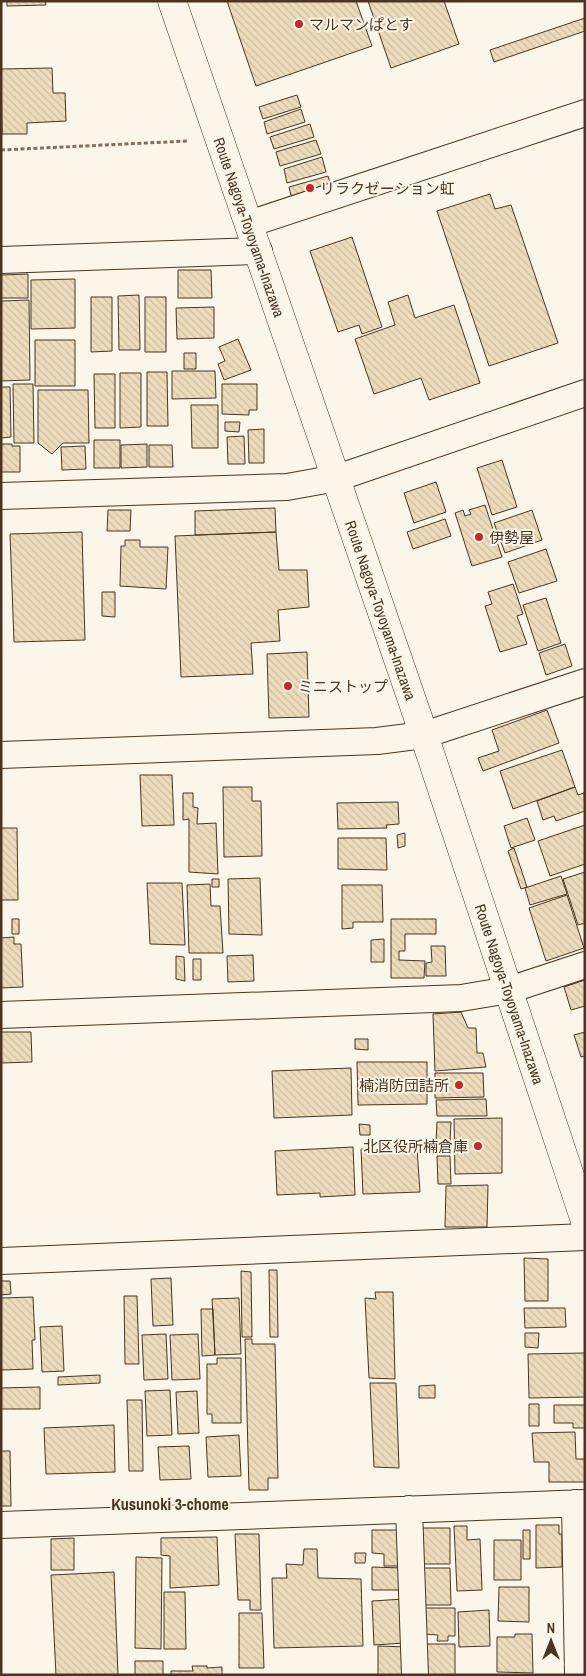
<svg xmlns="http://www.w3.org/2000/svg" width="586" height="1676" font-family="'Archivo Narrow','Noto Sans JP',sans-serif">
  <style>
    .building { fill: url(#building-back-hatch); stroke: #4a3520 }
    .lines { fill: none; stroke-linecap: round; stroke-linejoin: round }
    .minor-casing { stroke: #4a3520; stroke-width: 28 }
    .secondary-casing { stroke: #4a3520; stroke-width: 29 }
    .path { stroke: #7f6f5c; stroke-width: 3; stroke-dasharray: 4 2.5; stroke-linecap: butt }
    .minor { stroke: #fbf6e9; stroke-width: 26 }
    .secondary { stroke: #fbf6e9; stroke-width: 28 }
    .poi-dot { fill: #c62828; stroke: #fbf6e9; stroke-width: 2 }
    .labels { text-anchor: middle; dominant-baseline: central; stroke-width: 4; stroke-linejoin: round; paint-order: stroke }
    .poi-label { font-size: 15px; fill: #4a3520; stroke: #fbf6e9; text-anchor: start }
    .street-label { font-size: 15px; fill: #4a3520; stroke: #fbf6e9 }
    .neighbourhood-label { font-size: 16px; font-weight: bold; fill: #4a3520; stroke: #fbf6e9 }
  </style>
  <defs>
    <pattern id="building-back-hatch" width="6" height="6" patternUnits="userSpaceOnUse" patternTransform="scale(1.25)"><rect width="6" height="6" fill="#ecdcbc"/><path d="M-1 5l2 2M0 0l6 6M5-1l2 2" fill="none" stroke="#ccbda1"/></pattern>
  </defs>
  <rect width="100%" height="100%" fill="#fbf6e9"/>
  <path class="building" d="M7,1H45L46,5L7,6Z
    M227,1H356L372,46L256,86Z
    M368,1H444L459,44L391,68Z
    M585,18V31L494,62L490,50Z
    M52,68L53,93H65L66,121L27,123V134H2L1,69Z
    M297,95L301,107L263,119L259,107Z
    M301,109L305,122L267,134L264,122Z
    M310,124L314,137L274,149L270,137Z
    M316,140L321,154L280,166L276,152Z
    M322,157L326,172L287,183L284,169Z
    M328,176L332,189L292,200L289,187Z
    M490,194L495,209L511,205L558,343L489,366L437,211Z
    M352,237L382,327L362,334L359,325L338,332L310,251Z
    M178,270H211L212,298H178Z
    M28,274V298H1V275Z
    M75,279V328L31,329V280Z
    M139,295L140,350H119L118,296Z
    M408,295L415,318L454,305L480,383L429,400L421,378L374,394L355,339L395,325L388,302Z
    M91,297H112V351L91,352Z
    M145,297H166V352H145Z
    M29,300L30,380L1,381V301Z
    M214,307V338L177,339L176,308Z
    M238,339L251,370L224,380L218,364L225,361L219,347Z
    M35,340H75V386H35Z
    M184,353H196V369H184Z
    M172,371H215L216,398L172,399Z
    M147,372H167L168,426H147Z
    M120,373H141V427L120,428Z
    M94,374H115V428H95Z
    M13,384H33L34,443H14Z
    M222,384H257V410H249V415L222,414Z
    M1,387H10L11,437L1,438Z
    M38,390H88L89,443H63L52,454L38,443Z
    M191,405H218V448H192Z
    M225,422H240L239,432L225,431Z
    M264,429V463H249L248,430Z
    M244,436L245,464H228L227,437Z
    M94,440H120V468H94Z
    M1,444H12V446H20V472H1Z
    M147,444V467L121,468V445Z
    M149,445H172L173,467H149Z
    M85,446L86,469L62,470L61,447Z
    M502,460L517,507L492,515L477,468Z
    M436,482L446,512L414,523L404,493Z
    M485,505L502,557L472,566L455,513L463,510L465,516L471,514L469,510Z
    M275,508L276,532L195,535V511Z
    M108,510H131L130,531H107Z
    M532,510L542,540L505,553L494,523Z
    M445,519L451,536L413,549L407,532Z
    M82,532L85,640L14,642L10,534Z
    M276,532L279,570H307L309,607L278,610L280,641L251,643L253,674L181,677L175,536Z
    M125,540H140V547H168L166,589L120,586L121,546H125Z
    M546,549L557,581L519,593L508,562Z
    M513,584L523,614L517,616L527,644L500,652L485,606L492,604L488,592Z
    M102,592H115V617L102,616Z
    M546,598L561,643L538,651L523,605Z
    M565,644L572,666L546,675L539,653Z
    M307,652L309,717L269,718L267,654Z
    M547,710L559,743L483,771L478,758L499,751L492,730Z
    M562,750L575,787L513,809L500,771Z
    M140,775H172L174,825L142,826Z
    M223,787H252V801H261L262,856L224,857Z
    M575,787L578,795L584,793L585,811L556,821L554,816L543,820L537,801Z
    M183,793H193V807L198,808L197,824L216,823L218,874L189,872V819L183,820Z
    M398,802L399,824L386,825L387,828L338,829L337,803Z
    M527,818L535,840L511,848L504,826Z
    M585,825V864L550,876L538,841Z
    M1,828H17L18,900H1Z
    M405,833V846L398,848L397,835Z
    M338,838H386L387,870L338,869Z
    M514,848L527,887L521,889L508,851Z
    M585,872V923L578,925L563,879Z
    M561,876L567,894L530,905L525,888Z
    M260,878L262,935L229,934L228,879Z
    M212,879H219V887H212Z
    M147,883H182L185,945L150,944Z
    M210,884L211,906H220L223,953H189L187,885Z
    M342,885H382L383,922H353V928L342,929Z
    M567,895L584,948L546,961L529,908Z
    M12,919H19V934H12Z
    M391,919H436V934H405V951H399V960L425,961L424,978H391Z
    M14,937V944H21L23,987L1,988V938Z
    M384,939V962H371V940Z
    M431,946H445L446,976H426V963L432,962Z
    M253,955L254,981L228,982L227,956Z
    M176,956L184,957L185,981L176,979Z
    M193,959H201V980H193Z
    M585,980V1006L571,1010L564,987Z
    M461,1012L468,1028H476L477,1053H483L486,1067L435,1071L433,1014Z
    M1,1032H31L32,1062L1,1063Z
    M585,1032V1056L581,1057L574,1035Z
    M355,1039H368V1050L355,1049Z
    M357,1062H427V1104L358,1105Z
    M351,1068L352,1115L274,1118L272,1071Z
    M435,1073H483L484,1097L435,1098Z
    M486,1099L487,1116H437L436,1100Z
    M502,1118V1173L455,1174L454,1119Z
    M437,1122H451L450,1143L436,1142Z
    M359,1124L370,1125V1135H360Z
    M353,1147L355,1195L320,1197V1193L277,1195L275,1151Z
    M417,1148L420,1192L363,1194L361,1149Z
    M437,1156H450L451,1184H438Z
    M488,1185L487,1227H445L446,1186Z
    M524,1258L548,1259V1301H525Z
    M269,1270H277L278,1337H270Z
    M241,1271L251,1272L252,1337H242Z
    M171,1278L173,1325L153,1326L151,1279Z
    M1,1281H10L11,1294L1,1295Z
    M375,1292H393L395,1379L369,1378L365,1298L376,1299Z
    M124,1296H137L139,1364H125Z
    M33,1297L35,1340H32L33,1369L1,1370V1298Z
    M239,1298L241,1354L215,1355L212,1299Z
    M524,1308H565L566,1327L525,1328Z
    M201,1309H213L215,1355L202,1356Z
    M62,1326L64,1371L42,1372L40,1327Z
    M525,1333H539L538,1348L525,1347Z
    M166,1334L168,1379L144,1380L142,1335Z
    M198,1334L200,1379L172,1380L170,1335Z
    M245,1339H252V1344H275L278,1478H268V1490H249Z
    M585,1353V1397L529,1398L528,1354Z
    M217,1358H241V1423H212V1414H207V1364H217Z
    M100,1375V1383L58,1385V1377Z
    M370,1383H396L399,1468L374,1467Z
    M435,1385V1398H419V1386Z
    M40,1387V1409H1V1388Z
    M170,1390L172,1435L147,1436L145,1391Z
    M197,1391L199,1433L178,1434L176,1392Z
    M127,1400H142L143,1471H129Z
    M529,1404H539V1426H529Z
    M554,1405H585V1428H573V1423H554Z
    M114,1425L115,1472L46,1474L44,1428Z
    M575,1432L576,1459H585V1482H549V1462H534L532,1433Z
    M239,1435L241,1476L208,1477L206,1437Z
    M189,1446L191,1479L160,1480L158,1447Z
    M1,1451H10L11,1506H1Z
    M536,1525H559V1534H562V1567L536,1568Z
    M454,1526H467V1540L480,1539L482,1590L457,1591Z
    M420,1528H450V1564H420Z
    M372,1530H401L402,1566H384V1554L372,1553Z
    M523,1530H530V1559H523Z
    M235,1534H259L261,1610H250V1600H238Z
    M217,1537L219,1585L170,1588V1556L161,1555V1538Z
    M74,1538V1570H51V1539Z
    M494,1540H521V1580H494Z
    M304,1549H317L318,1578L361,1579L363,1646L274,1648L272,1578H287L286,1564L303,1565Z
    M355,1553H366L365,1563H355Z
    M136,1557L162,1558L161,1649L135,1648Z
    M372,1567L402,1568L403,1590H372Z
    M421,1568H450L451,1605H422Z
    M114,1572L118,1675H56L51,1575Z
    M499,1587H529V1622L498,1621Z
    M164,1592H185L186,1649H164Z
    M404,1599L405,1643L374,1645L372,1601Z
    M424,1608H455V1636H448V1641H437L438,1635L424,1634Z
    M489,1610L490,1646L459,1647L458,1612Z
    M239,1613H262L264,1668H239Z
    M515,1634H532L533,1673L497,1672V1637H515Z
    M425,1644H455V1675H425Z
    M378,1646L408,1647V1675H378Z
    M135,1661H163V1675H135Z
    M192,1666H207V1668L222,1667V1675H171V1671H193Z"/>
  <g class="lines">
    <g class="minor-casing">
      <path id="minor" d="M249,224L585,113
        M1,260L259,251
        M1,496L287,487L337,478L585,393
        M1,755L377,741L424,735L585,682
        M1,1015L461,998L509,990L585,965
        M1,1261L585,1237
        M575,1503L578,1675
        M409,1509L415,1675
        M1,1525L585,1503"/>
    </g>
    <g class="secondary-casing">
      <g id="secondary">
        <path id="s1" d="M172,1L424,735L585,1221"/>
      </g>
    </g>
    <path class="path" d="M1,150L188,141"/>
    <use href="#minor" class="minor"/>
    <use href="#secondary" class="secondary"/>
  </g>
  <g class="poi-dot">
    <circle cx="299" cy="24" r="5"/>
    <circle cx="310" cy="188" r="5"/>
    <circle cx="479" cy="537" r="5"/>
    <circle cx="288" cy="686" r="5"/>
    <circle cx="459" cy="1085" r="5"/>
    <circle cx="478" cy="1146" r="5"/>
  </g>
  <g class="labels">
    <g class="poi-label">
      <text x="309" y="24">マルマンぱとす</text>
      <text x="320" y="188">リラクゼーション虹</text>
      <text x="489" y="537">伊勢屋</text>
      <text x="298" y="686">ミニストップ</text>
      <text x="449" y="1085" text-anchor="end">楠消防団詰所</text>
      <text x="468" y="1146" text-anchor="end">北区役所楠倉庫</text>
    </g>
    <g class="street-label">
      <text stroke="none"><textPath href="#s1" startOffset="239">Route Nagoya-Toyoyama-Inazawa</textPath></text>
      <text stroke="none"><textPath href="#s1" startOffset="644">Route Nagoya-Toyoyama-Inazawa</textPath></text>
      <text stroke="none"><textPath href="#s1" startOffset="1049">Route Nagoya-Toyoyama-Inazawa</textPath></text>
    </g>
    <g class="neighbourhood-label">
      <text x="170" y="1504">Kusunoki 3-chome</text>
    </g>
  </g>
  <rect width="586" height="1676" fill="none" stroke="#4a3520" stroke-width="5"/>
  <g transform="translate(551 1641)" stroke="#fbf6e9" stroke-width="4" paint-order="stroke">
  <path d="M0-4L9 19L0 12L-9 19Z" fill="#4a3520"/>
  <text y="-8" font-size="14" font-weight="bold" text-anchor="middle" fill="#4a3520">N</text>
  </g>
</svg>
